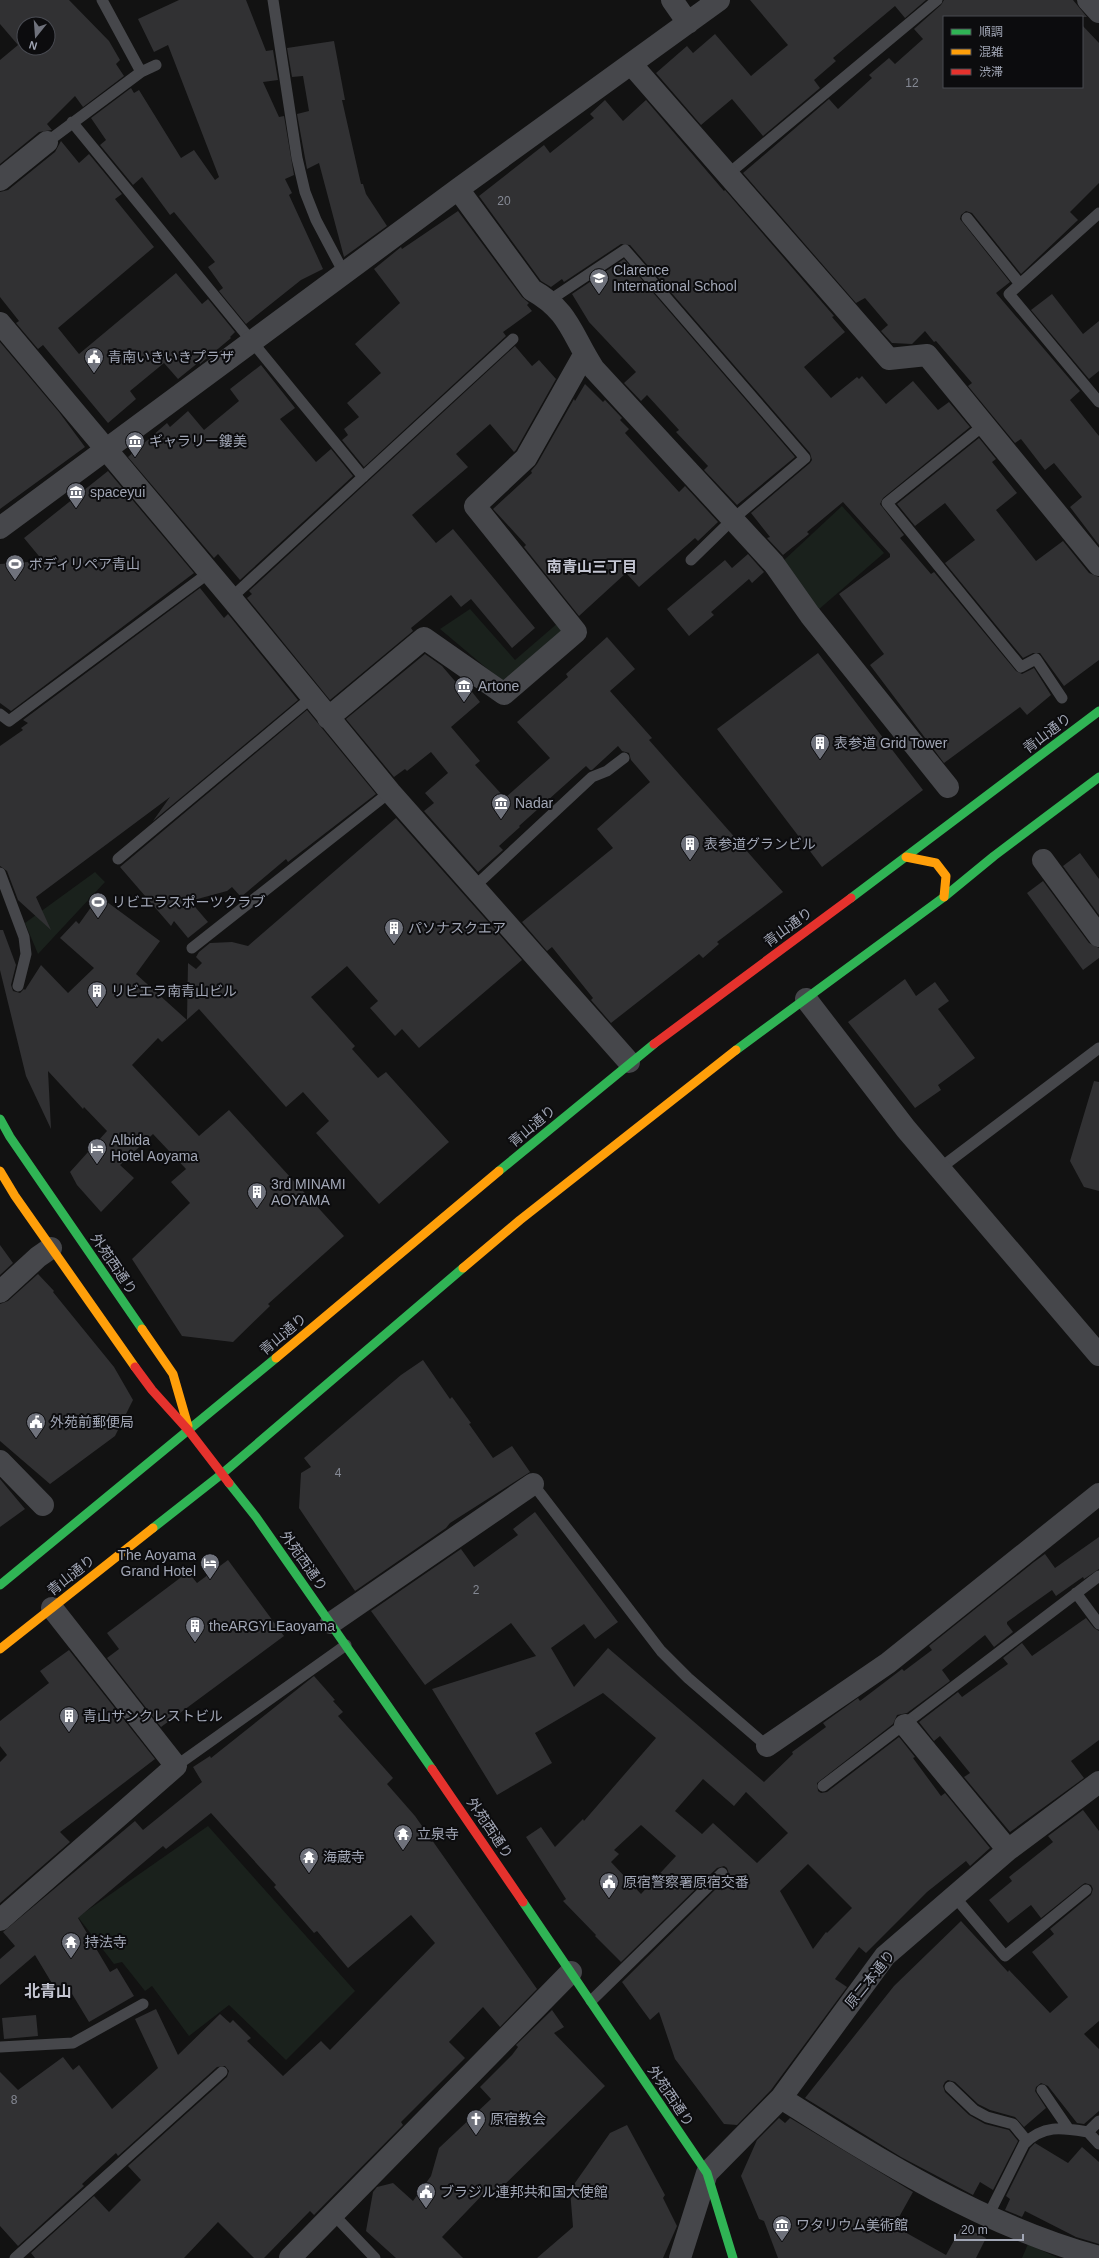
<svg xmlns="http://www.w3.org/2000/svg" width="1099" height="2258" font-family="Arial,'Noto Sans JP',sans-serif">
  <style>
    .green { fill: #1a211c }
    .building { fill: #313133; fill-rule: evenodd }
    .lines { fill: none; stroke-linecap: round; stroke-linejoin: round }
    .lane { stroke: #46474b; stroke-width: 11 }
    .street { stroke: #46474b; stroke-width: 22 }
    .fast { stroke: #30b455; stroke-width: 9 }
    .slow { stroke: #ff9f0a; stroke-width: 9 }
    .jam { stroke: #e5322d; stroke-width: 9 }
    .labels { text-anchor: middle; dominant-baseline: central; stroke-width: 4; stroke-linejoin: round; paint-order: stroke }
    .number-label { font-size: 12px; fill: #858994 }
    .poi-label { font-size: 14px; fill: #a1a6b5; stroke: #0c0c0e; text-anchor: start }
    .street-label { font-size: 14px; fill: #a1a6b5; stroke: #0c0c0e }
    .neighbourhood-label { font-size: 15px; font-weight: bold; fill: #c3c5d1; stroke: #0c0c0e }
    .quarter-label { font-size: 16px; font-weight: bold; fill: #c3c5d1; stroke: #0c0c0e }
  </style>
  <rect width="100%" height="100%" fill="#121212"/>
  <path class="green" d="M842,506L884,553L818,610L782,562Z
    M470,609L515,660L559,622L566,631L503,682L440,629Z
    M95,872L105,882L38,954L25,923Z
    M208,1826L355,1991L286,2060L229,2005L189,2036L152,1986L145,1991L122,1962L114,1964L78,1917Z
    M1028,2244L1058,2258H1022Z"/>
  <path class="building" d="M0,0H69L109,41L120,60L116,64L124,76L83,107L75,96L47,124L52,130L39,132L0,164V60L18,45L0,24ZM24,24H48V48H24Z
    M179,0H246L266,51L273,50L278,80L263,82L279,117L284,116L294,175L285,179L292,193L289,195L323,269L301,280L246,324L219,291L223,288L208,267L215,262L174,212L170,215L142,177L133,185L100,145L106,140L91,118L131,88L134,93L139,90L181,158L194,150L215,180L219,177L168,45L154,52L138,19Z
    M750,0H926L905,18L895,6L833,58L836,61L814,80L820,88L763,136L732,99L701,125L656,73L687,46L693,53L715,34L751,76L788,45Z
    M944,0H1073L1087,17H944V87H1082V25L1099,43V183L1070,212L1078,220L1021,274L972,213L966,211L961,215L960,219L1010,282L996,293L1080,391L1070,400L1099,436V545L1070,507L1082,497L1054,463L1045,470L1021,439L1015,443L968,386L972,383L936,341L934,342L925,331L912,344L892,343L881,331L888,325L865,298L856,303L743,173L829,99L838,109L872,78L869,75L889,58L895,64L923,39L914,29L941,5Z
    M334,41L345,100H342L361,184H363L366,194L387,226L344,257L319,163L307,169L297,114L309,111L303,76L292,77L287,48Z
    M605,100L623,121L646,100L724,191L725,190L834,316L832,317L845,332L804,367L831,398L857,377L859,379L862,376L886,404L913,381L938,410L949,402L970,427L883,498L880,504L904,535L900,538L931,574L934,572L1016,671L1022,674L1034,668L1051,695L1027,715L1020,707L944,763L870,665L884,654L839,594L890,557V554L843,502L807,532L809,534L783,555L767,538L770,537L751,513L810,463L812,460L810,453L630,245L621,244L564,282L562,279L551,287L541,281L479,196L544,145L550,153L594,118L590,114Z
    M61,141L79,163L89,154L122,194L115,199L154,247L58,328L79,354L176,273L202,304L208,299L235,332L230,337L231,338L200,364L199,362L178,379L164,363L130,391L136,399L108,423L43,345L38,349L16,323L19,321L0,297V192L8,190L55,152Z
    M458,211L522,297L529,303L527,305L532,311L503,332L506,336L364,467L342,440L348,435L344,429L359,417L347,403L381,373L355,344L400,303L374,269L401,247L402,249Z
    M624,259L795,457L737,505L704,470L708,466L676,432L679,430L647,395L641,401L624,383L636,372L589,322L572,294Z
    M1052,294L1083,334L1099,321V371L1089,379L1031,310Z
    M0,342L59,412L85,447L0,509Z
    M515,346L532,366L539,360L556,379L516,450L514,452L490,424L456,454L468,467L412,515L436,543L453,529L535,628L512,648L471,599L461,607L451,595L411,628L413,631L330,700L247,598L252,594L249,591Z
    M261,365L295,408L280,419L316,462L331,449L353,476L240,580L218,554L214,558L128,457L167,423L170,427L188,411L204,430L239,401L230,389Z
    M585,384L603,402L605,400L622,418L620,420L629,429L625,433L679,492L685,486L718,522L698,541L695,538L639,587L626,573L579,616L524,547L526,545L493,509L532,473L531,471L537,464L574,399L575,401Z
    M979,438L996,459L992,462L1017,493L996,510L1036,561L1063,541L1089,573L1099,577V660L1064,686L1040,653H1033L1023,658L945,563L975,540L945,503L915,526L897,504Z
    M108,471L194,573L11,711L0,703V564L43,561L24,538Z
    M748,554L764,572L752,583L749,579L711,612L714,615L689,636L667,609L725,560L732,568Z
    M200,588L224,618L228,614L298,700L153,821L170,797L36,897L51,930L18,900L7,871L0,866V746L23,730L21,728L28,723L23,720Z
    M607,637L635,669L610,691L652,738L649,740L783,892L717,942L719,944L703,958L699,954L611,1023L591,1000L593,998L552,947L547,951L522,922L613,848L597,829L650,782L631,760L629,753L622,751L618,746L592,770H590L586,766L519,826L520,827L499,846L503,850L478,872L424,811L434,803L425,793L448,773L431,752L407,771L405,769L394,777L346,719L425,654L442,666L460,687L465,683L480,702L451,727L480,761L475,765L505,798L550,758L517,722L568,677L566,674Z
    M818,653L923,790L822,867L717,729Z
    M307,710L376,794L288,862L286,859L241,897L232,887L227,891L190,901L208,922L188,938L174,921L171,926L120,867Z
    M396,818L522,960L419,1048L402,1029L395,1036L370,1008L378,1001L347,966L311,997L355,1046L352,1049L378,1078L386,1072L449,1142L379,1204L316,1133L329,1121L303,1092L286,1107L199,1009L162,1042L158,1038L132,1065L199,1136L229,1110L344,1236L268,1304L270,1306L233,1342L182,1336L132,1259L190,1203L171,1182L186,1169L153,1134L120,1165L134,1178L101,1212L77,1185L70,1172L107,1131L84,1107L83,1109L48,1071L51,1129L26,1076L0,970V930H3L16,965L11,985L13,991L20,993L24,989L25,990L41,965L68,993L94,968L60,938L76,921L79,924L99,896L160,941L136,974L187,1020L188,963L196,969L202,963L196,957L199,952L210,943L232,942L248,946Z
    M1080,853L1099,879V915L1063,866Z
    M1043,881L1089,943L1099,948V958L1083,970L1027,893Z
    M905,979L916,996L935,982L949,1001L938,1009L975,1058L938,1085L941,1090L915,1108L848,1022Z
    M1094,1081L1099,1082V1191L1084,1187L1070,1161Z
    M0,1245L13,1263L0,1275Z
    M38,1274L54,1291L53,1292L114,1367L133,1400L115,1436L50,1484L0,1441V1304L8,1301Z
    M423,1360L450,1399L452,1397L471,1423L469,1424L493,1458L512,1446L530,1472L450,1523L446,1528L355,1591L299,1508L301,1473L311,1467L304,1458L401,1375Z
    M0,1479L25,1509L0,1527Z
    M535,1512L618,1622L595,1639L584,1624L551,1648L574,1687L608,1648L764,1782L793,1754L792,1752L826,1727L823,1723L858,1698L860,1701L902,1669L904,1671L932,1650L929,1646L1034,1562L1045,1554L1055,1568L1099,1537V1569L1084,1579L1083,1577L1056,1596L1052,1590L1007,1622V1624L1013,1632L994,1647L985,1635L942,1670L950,1681L907,1713L897,1715L893,1724L817,1783L818,1791L821,1793L827,1792L899,1737L915,1757L913,1758L941,1796L945,1793L990,1848L970,1866L966,1861L927,1892L866,1953L859,1947L835,1979L847,1987L771,2090L737,2125L724,2124L675,2059L659,2012L650,2020L622,1982L727,1878L729,1874L727,1868L724,1866L717,1868L621,1962L595,1936L596,1935L563,1901L566,1899L526,1837L541,1827L555,1847L583,1819L584,1821L656,1738L603,1693L535,1733L552,1763L497,1795L432,1689L536,1656L511,1623L425,1685L371,1611L461,1549L474,1567L518,1535L513,1529ZM703,1779L734,1806L746,1792L788,1833L757,1863L713,1823L702,1834L675,1811ZM641,1825L676,1856L641,1894L611,1862L619,1854L614,1850ZM808,1864L852,1908L827,1933L826,1932L813,1949L780,1891Z
    M228,1560L284,1636L161,1727L107,1658L119,1649L107,1633L188,1572L197,1583Z
    M1086,1618L1094,1628L1099,1631V1740L1071,1761L1084,1778L1010,1832L964,1777L970,1773L940,1736L934,1741L919,1722L958,1692L962,1697L1008,1664L1003,1658L1022,1643L1032,1656Z
    M69,1650L155,1759L60,1832L70,1842L0,1903V1762L7,1755L0,1746V1721L49,1683L40,1671Z
    M314,1676L335,1700L333,1701L343,1712L338,1716L393,1778L387,1784L415,1816L537,1989L500,2027L483,2007L449,2042L465,2058L401,2122L403,2125L314,2215L310,2211L264,2258H254L218,2222L184,2258H35L31,2253L94,2196L109,2212L141,2180L128,2166L227,2077L229,2071L225,2066L217,2067L118,2156L116,2153L82,2184L84,2186L18,2246L0,2226V2072L18,2090L63,2057L73,2070L79,2065L112,2109L158,2068L135,2019L156,2009L178,2055L220,2014L230,2023L233,2020L251,2038L247,2041L283,2076L321,2041L330,2050L435,1943L411,1915L348,1968L317,1931L314,1933L274,1887L276,1885L211,1813L166,1849L163,1846L78,1918L110,1972L117,1968L134,1996L89,2022L66,1984L56,1990L35,1955L0,1985V1959L15,1946L3,1932L135,1821L143,1830L202,1782L193,1767L210,1756L211,1758Z
    M1083,1810L1099,1831V2021L1084,2034L1099,2049V2111L1084,2124L1077,2123L1048,2086L1041,2083L1036,2087L1035,2091L1046,2108L1024,2127L1015,2117L990,2110L978,2104L955,2082L948,2080L945,2082L943,2086L945,2092L969,2115L985,2124L1009,2130L1018,2141L993,2190L980,2182L973,2195L901,2157L805,2098L894,1986L961,1921L1008,1972L1009,1970L1050,2013L1068,1997L1032,1952L1054,1934L1050,1929L1091,1895L1093,1889L1091,1885L1085,1883L1082,1885L1041,1918L1031,1905L1008,1923L989,1900L1012,1881L1009,1877L1053,1842L1048,1836Z
    M552,2010L564,2027L554,2033L605,2086L496,2193L490,2187L442,2237L463,2258H396L366,2231L373,2192L377,2187L393,2183L413,2201L431,2176L439,2148L491,2099L480,2087L512,2055L518,2047L516,2045Z
    M36,2015L38,2036L4,2039L2,2018Z
    M779,2118L785,2123L790,2118L913,2192L894,2226L946,2255L962,2226L986,2238L976,2258H778L764,2221L759,2219L741,2176L757,2140Z
    M627,2125L665,2195L663,2198L677,2226L663,2258H537L573,2227L570,2190L610,2133Z
    M1035,2143L1068,2163L1082,2147L1099,2162V2244L1076,2237L1025,2211L1022,2217L1005,2210L1010,2199L1006,2196L1030,2148Z"/>
  <g class="lines">
    <path class="lane" d="M102,0L141,72
      M273,0L297,158L305,192L316,220L344,273
      M72,122L363,477
      M47,142L141,72L156,65
      M727,175L937,0
      M1099,213L1009,294L1099,402
      M967,218L1020,284
      M550,300L625,250L805,458L733,519L691,560
      M984,425L887,503L1021,667L1036,659L1062,698
      M231,598L513,339
      M0,714L9,721L210,572
      M118,859L311,698
      M0,873L24,937L26,954L18,986
      M473,888L592,777L607,771L624,758
      M192,948L390,792
      M939,1169L1099,1048
      M533,1484L661,1651L688,1678L767,1746
      M1076,1593L1099,1624
      M176,1766L346,1645
      M823,1786L1099,1576
      M954,1896L1005,1956L1086,1890
      M591,2001L722,1873
      M0,2047L73,2043L143,2004
      M950,2087L974,2110L987,2117L1013,2124L1027,2141
      M1042,2090L1068,2128
      M1088,2132L1099,2144
      M333,2214L375,2258
      M988,2216L1024,2144C1044,2124 1063,2128 1088,2132L1099,2121
      M15,2258L222,2072"/>
    <path class="street" d="M672,0L688,23
      M1088,0L1099,12
      M632,65L889,359L927,355L1099,565
      M0,180L47,142
      M458,189L532,290C570,311 572,336 594,369L774,564L810,615L948,787
      M0,323L231,598L390,792L629,1062
      M0,528L458,189L719,0
      M328,718L424,638L504,694L576,632L475,506L526,458L584,355
      M1043,860L1099,936
      M806,999L906,1129L1099,1355
      M0,1292L38,1257L51,1248
      M0,1461L43,1505
      M331,1623L533,1484
      M905,1725L1008,1850
      M767,1746L888,1663L1099,1494
      M0,1920L176,1766L52,1608
      M781,2098C881,2161 984,2226 1099,2257
      M290,2258L571,1972
      M680,2258L707,2173L781,2098L885,1956L1008,1850L1099,1782"/>
    <path class="fast" d="M851,898L1099,711
      M736,1050L944,897L994,856L1099,777
      M0,1119L10,1137L142,1329
      M499,1171L654,1044
      M229,1483L256,1517L432,1769
      M153,1528L223,1473L463,1268
      M0,1585L276,1358
      M523,1902L707,2173L733,2258"/>
    <path class="slow" d="M906,857L936,863L946,876L944,897
      M0,1171L15,1196L135,1367
      M463,1268L520,1220L736,1050
      M142,1329L173,1374L188,1426
      M276,1358L499,1171
      M0,1649L153,1528"/>
    <path class="jam" d="M654,1044L851,898
      M135,1367L152,1390L189,1431L229,1483
      M432,1769L523,1902"/>
  </g>
  <defs>
    <g id="school-pin" transform="scale(1)"><path d="M0 17L-7.5 6A9.5 9.5 0 1 1 7.5 6Z" fill="#6f727c" stroke="#0c0c0e"/><path d="M0-5L7-2L0 1L-7-2ZM-4 1L0 2.5L4 1V4Q0 6-4 4Z" fill="#fff"/></g>
    <g id="civic-pin" transform="scale(1)"><path d="M0 17L-7.5 6A9.5 9.5 0 1 1 7.5 6Z" fill="#6f727c" stroke="#0c0c0e"/><path d="M-.6-6.5H3V-4.5H.6V-3L4-1V1h2V6H-6V1h2V-1L-.6-3ZM-1.2 2.5V6h2.4V2.5Z" fill="#fff"/></g>
    <g id="museum-pin" transform="scale(1)"><path d="M0 17L-7.5 6A9.5 9.5 0 1 1 7.5 6Z" fill="#6f727c" stroke="#0c0c0e"/><path d="M0-6L6-3V-2H-6V-3ZM-5-1h2V3h-2ZM-1-1h2V3h-2ZM3-1h2V3H3ZM-6 4H6V6H-6Z" fill="#fff"/></g>
    <g id="stadium-pin" transform="scale(1)"><path d="M0 17L-7.5 6A9.5 9.5 0 1 1 7.5 6Z" fill="#6f727c" stroke="#0c0c0e"/><path d="M0-5a6.5 5 0 1 0 0 10a6.5 5 0 1 0 0-10ZM-3.5-1.8h7v3.6h-7Z" fill="#fff"/></g>
    <g id="building-pin" transform="scale(1)"><path d="M0 17L-7.5 6A9.5 9.5 0 1 1 7.5 6Z" fill="#6f727c" stroke="#0c0c0e"/><path d="M-4-6H4V6H1V3H-1V6H-4ZM-2.5-4.3h1.7v1.8h-1.7ZM.8-4.3h1.7v1.8H.8ZM-2.5-1h1.7V.8h-1.7ZM.8-1h1.7V.8H.8Z" fill="#fff"/></g>
    <g id="hotel-pin" transform="scale(1)"><path d="M0 17L-7.5 6A9.5 9.5 0 1 1 7.5 6Z" fill="#6f727c" stroke="#0c0c0e"/><path d="M-6-4.5h1.5V1H6V5H4.5V3h-9V5H-6ZM-4 0a1.8 1.8 0 1 1 3.6 0ZM.5 0V-2.5h3Q6-2.5 6 0Z" fill="#fff"/></g>
    <g id="temple-pin" transform="scale(1)"><path d="M0 17L-7.5 6A9.5 9.5 0 1 1 7.5 6Z" fill="#6f727c" stroke="#0c0c0e"/><path d="M0-6L5-2H3V0L6.5 2.5H4V6H1.5V3h-3V6H-4V2.5H-6.5L-3 0V-2H-5Z" fill="#fff"/></g>
    <g id="church-pin" transform="scale(1)"><path d="M0 17L-7.5 6A9.5 9.5 0 1 1 7.5 6Z" fill="#6f727c" stroke="#0c0c0e"/><path d="M-1.2-6h2.4v3.5h3.3v2.4h-3.3V6h-2.4V-.1h-3.3v-2.4h3.3Z" fill="#fff"/></g>
  </defs>
  <g fill-rule="evenodd">
    <use href="#school-pin" x="599" y="278"/>
    <use href="#civic-pin" x="94" y="357"/>
    <use href="#museum-pin" x="135" y="441"/>
    <use href="#museum-pin" x="76" y="492"/>
    <use href="#stadium-pin" x="15" y="564"/>
    <use href="#museum-pin" x="464" y="686"/>
    <use href="#building-pin" x="820" y="743"/>
    <use href="#museum-pin" x="501" y="803"/>
    <use href="#building-pin" x="690" y="844"/>
    <use href="#stadium-pin" x="98" y="902"/>
    <use href="#building-pin" x="394" y="928"/>
    <use href="#building-pin" x="97" y="991"/>
    <use href="#hotel-pin" x="97" y="1148"/>
    <use href="#building-pin" x="257" y="1192"/>
    <use href="#civic-pin" x="36" y="1422"/>
    <use href="#hotel-pin" x="210" y="1563"/>
    <use href="#building-pin" x="195" y="1626"/>
    <use href="#building-pin" x="69" y="1716"/>
    <use href="#temple-pin" x="403" y="1834"/>
    <use href="#temple-pin" x="309" y="1857"/>
    <use href="#civic-pin" x="609" y="1882"/>
    <use href="#temple-pin" x="71" y="1942"/>
    <use href="#church-pin" x="476" y="2119"/>
    <use href="#civic-pin" x="426" y="2192"/>
    <use href="#museum-pin" x="782" y="2225"/>
  </g>
  <g class="labels">
    <g class="number-label">
      <text x="912" y="83">12</text>
      <text x="504" y="201">20</text>
      <text x="338" y="1473">4</text>
      <text x="476" y="1590">2</text>
      <text x="14" y="2100">8</text>
    </g>
    <g class="poi-label">
      <text x="613" y="270">Clarence<tspan x="613" dy="16">International School</tspan></text>
      <text x="108" y="357">青南いきいきプラザ</text>
      <text x="149" y="441">ギャラリー鏤美</text>
      <text x="90" y="492">spaceyui</text>
      <text x="29" y="564">ボディリペア青山</text>
      <text x="478" y="686">Artone</text>
      <text x="834" y="743">表参道 Grid Tower</text>
      <text x="515" y="803">Nadar</text>
      <text x="704" y="844">表参道グランビル</text>
      <text x="112" y="902">リビエラスポーツクラブ</text>
      <text x="408" y="928">パソナスクエア</text>
      <text x="111" y="991">リビエラ南青山ビル</text>
      <text x="111" y="1140">Albida<tspan x="111" dy="16">Hotel Aoyama</tspan></text>
      <text x="271" y="1184">3rd MINAMI<tspan x="271" dy="16">AOYAMA</tspan></text>
      <text x="50" y="1422">外苑前郵便局</text>
      <text x="196" y="1555" text-anchor="end">The Aoyama<tspan x="196" dy="16">Grand Hotel</tspan></text>
      <text x="209" y="1626">theARGYLEaoyama</text>
      <text x="83" y="1716">青山サンクレストビル</text>
      <text x="417" y="1834">立泉寺</text>
      <text x="323" y="1857">海蔵寺</text>
      <text x="623" y="1882">原宿警察署原宿交番</text>
      <text x="85" y="1942">持法寺</text>
      <text x="490" y="2119">原宿教会</text>
      <text x="440" y="2192">ブラジル連邦共和国大使館</text>
      <text x="796" y="2225">ワタリウム美術館</text>
    </g>
    <g class="street-label">
      <text transform="translate(1047 733) rotate(-37)">青山通り</text>
      <text transform="translate(788 927) rotate(-36)">青山通り</text>
      <text transform="translate(532 1126) rotate(-40)">青山通り</text>
      <text transform="translate(114 1264) rotate(56)">外苑西通り</text>
      <text transform="translate(283 1334) rotate(-40)">青山通り</text>
      <text transform="translate(304 1561) rotate(55)">外苑西通り</text>
      <text transform="translate(71 1575) rotate(-38)">青山通り</text>
      <text transform="translate(490 1828) rotate(56)">外苑西通り</text>
      <text transform="translate(870 1979) rotate(-51)">原二本通り</text>
      <text transform="translate(671 2096) rotate(56)">外苑西通り</text>
    </g>
    <g class="neighbourhood-label">
      <text x="592" y="566">南青山三丁目</text>
    </g>
    <g class="quarter-label">
      <text x="48" y="1991">北青山</text>
    </g>
  </g>
  <rect x="943" y="16" width="140" height="72" fill="#0c0c0e" stroke="#484a51"/>
  <rect x="951" y="29" width="20" height="6" fill="#30b455" stroke="#484a51"/>
  <text x="979" y="36" font-size="12" fill="#a1a6b5">順調</text>
  <rect x="951" y="49" width="20" height="6" fill="#ff9f0a" stroke="#484a51"/>
  <text x="979" y="56" font-size="12" fill="#a1a6b5">混雑</text>
  <rect x="951" y="69" width="20" height="6" fill="#e5322d" stroke="#484a51"/>
  <text x="979" y="76" font-size="12" fill="#a1a6b5">渋滞</text>
  <g transform="translate(36 36) rotate(197)"><circle r="19" fill="#0c0c0e" stroke="#484a51"/>
  <path d="M0-3L7 15L0 10L-7 15Z" fill="#6f727c"/>
  <text y="-6" font-size="11" font-weight="bold" text-anchor="middle" fill="#a1a6b5">N</text>
  </g>
  <path d="M955 2234v6h68v-6" fill="none" stroke="#a1a6b5" stroke-width="2"/>
  <text x="961" y="2234" font-size="12" fill="#a1a6b5" stroke="#0c0c0e" stroke-width="3" paint-order="stroke">20 m</text>
</svg>
